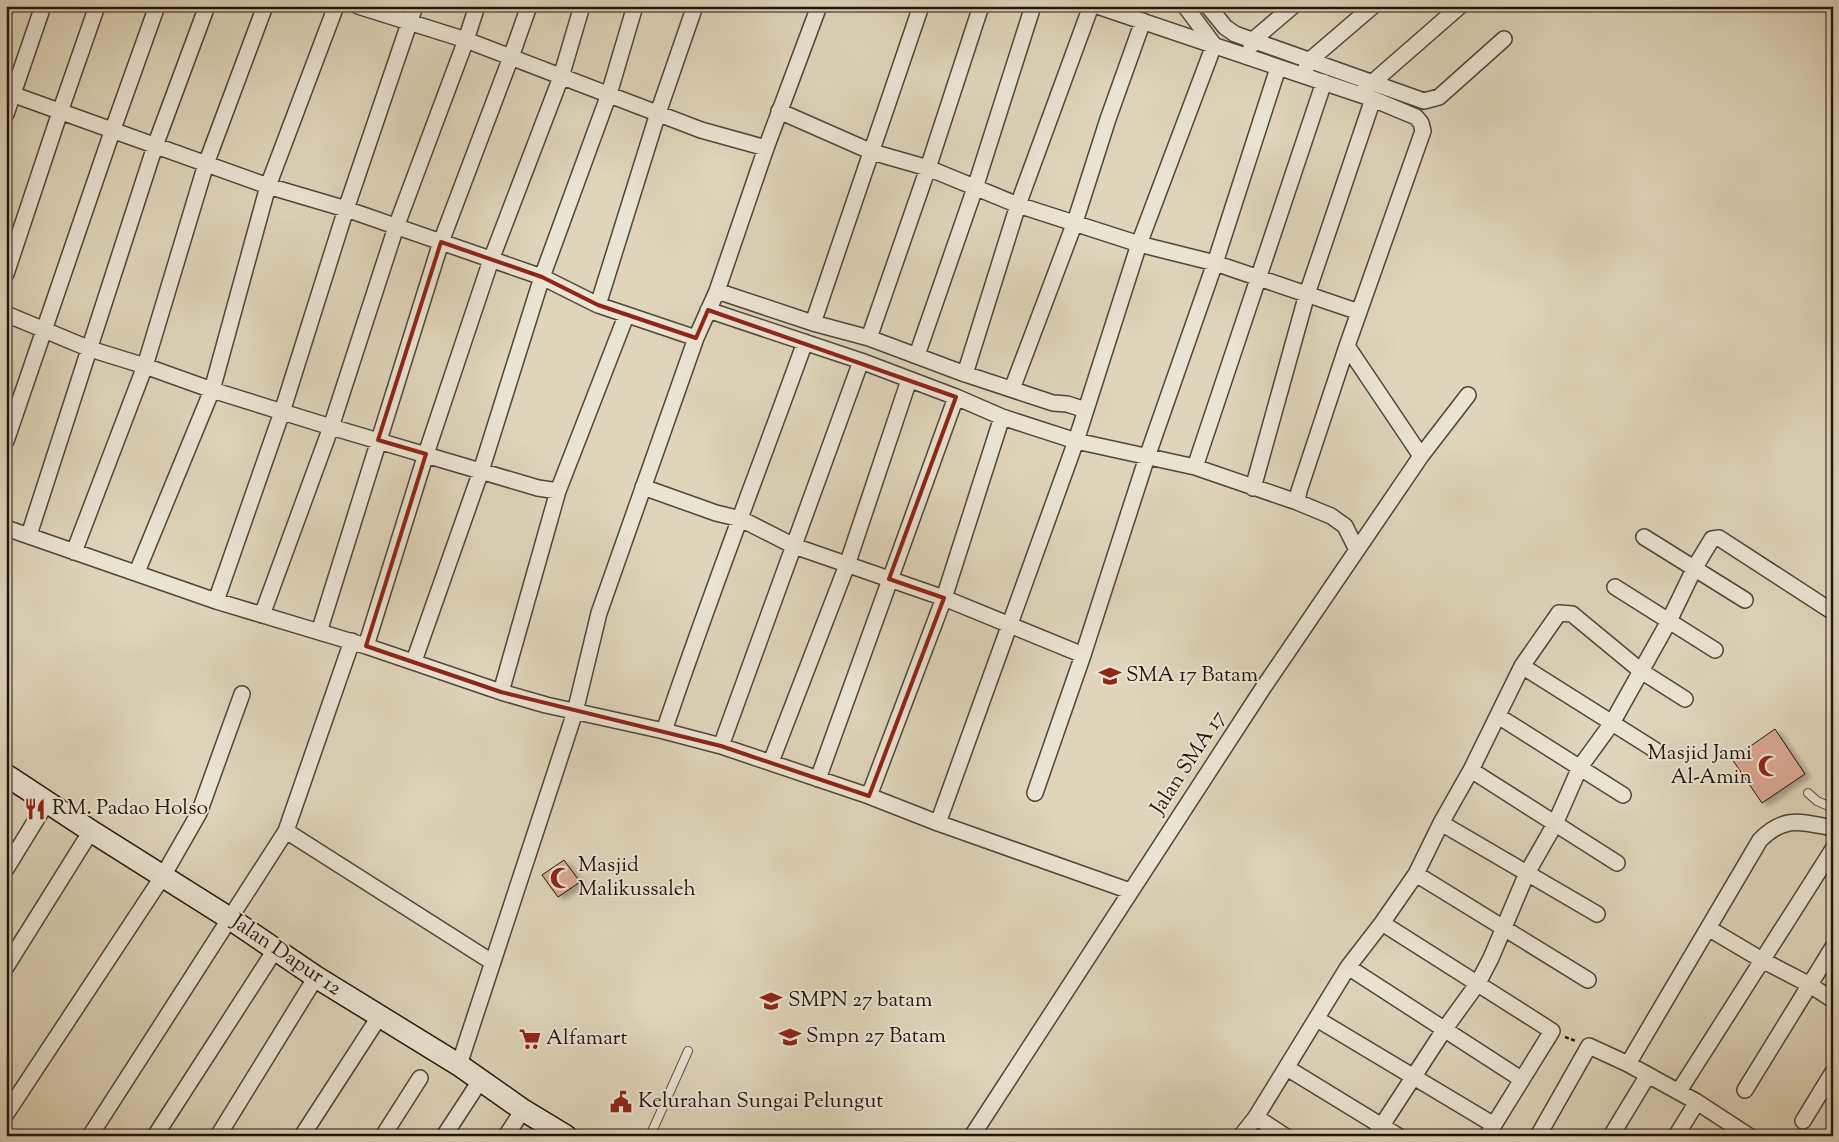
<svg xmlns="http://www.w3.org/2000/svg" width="1839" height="1142" font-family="'Sorts Mill Goudy',serif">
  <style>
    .building { fill: #d9a791; stroke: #21150e; filter: url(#shadow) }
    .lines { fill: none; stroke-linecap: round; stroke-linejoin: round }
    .lane-casing { stroke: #504539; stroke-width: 10 }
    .street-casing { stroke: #504539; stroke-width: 18 }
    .secondary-casing { stroke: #21150e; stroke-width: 24 }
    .path { stroke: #21150e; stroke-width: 2.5; stroke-dasharray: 4 2.5; stroke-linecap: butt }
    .lane { stroke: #eae4d2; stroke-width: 8 }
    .street { stroke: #eae4d2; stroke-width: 15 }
    .secondary { stroke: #eae4d2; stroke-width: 21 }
    .marked { fill: none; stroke: #8f2418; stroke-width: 4; stroke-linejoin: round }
    .labels { text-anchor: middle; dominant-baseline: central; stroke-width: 4; stroke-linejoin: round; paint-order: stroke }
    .poi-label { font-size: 21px; fill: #21150e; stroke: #eae4d2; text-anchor: start }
    .street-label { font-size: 21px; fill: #21150e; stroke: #eae4d2 }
  </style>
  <defs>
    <filter id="shadow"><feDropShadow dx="5.5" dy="3" stdDeviation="2.5" flood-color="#0004"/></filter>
  </defs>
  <rect width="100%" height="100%" fill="#dfd5ba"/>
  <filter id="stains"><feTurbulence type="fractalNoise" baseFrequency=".004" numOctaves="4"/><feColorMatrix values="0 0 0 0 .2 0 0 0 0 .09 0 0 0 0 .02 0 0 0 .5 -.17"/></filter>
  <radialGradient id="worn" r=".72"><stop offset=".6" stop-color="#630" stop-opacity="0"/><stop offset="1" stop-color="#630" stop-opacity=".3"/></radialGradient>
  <path class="building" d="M1775,729L1805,774L1762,803L1732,759Z
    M564,860L580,882L558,897L542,875Z"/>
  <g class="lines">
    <g class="lane-casing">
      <path id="lane" d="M1808,793L1817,801L1833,808
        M650,1136L688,1051"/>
    </g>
    <g class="street-casing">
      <path id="street" d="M358,6L466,40L701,130L766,148
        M1208,6L1225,27L1235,34L1424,101L1439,97L1504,39
        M1251,46L1253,40L1293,6
        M1306,68L1310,60L1373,6
        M1365,89L1460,6
        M6,92L268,186L346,209L542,277L598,305L696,338
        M779,111L872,152L928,168L1018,205L1139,244L1215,263L1359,312
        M6,114L43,6
        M6,274L60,112L97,6
        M717,291L813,323L869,338L965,374L1053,403L1067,404L1086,410
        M598,305L658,113L695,6
        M708,310L861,361L956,397L1002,417L1076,441L1195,467L1297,502L1299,491L1347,346L1423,131L1421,123L1416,117L1373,99L1097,6
        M6,314L90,349L145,366L212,390L331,427L538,488L558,491
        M813,323L921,6
        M869,338L928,168L981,6
        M1347,346L1421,456
        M917,355L975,188L1033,6
        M965,374L1018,205L1091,6
        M1012,389L1075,222L1108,119L1143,21
        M6,441L113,129L157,6
        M1195,467L1324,82
        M643,487L716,513L741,519L794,546L944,598L1083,655
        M1253,488L1307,294L1373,99
        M1297,502L1331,516L1345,526L1357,550
        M6,528L216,601L366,646L501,692L546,705L664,731L721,746L869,796L938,823L1076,441L1139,244L1214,45L1185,6
        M29,535L155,146L207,6
        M1644,537L1745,600
        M74,552L145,366L206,164L265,6
        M137,572L212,390L268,186L336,6
        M1615,587L1715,650
        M216,601L282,412L346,209L415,6
        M262,615L331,427L396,227L466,40L477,6
        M319,632L441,242L511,57L529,6
        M366,646L426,454L491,260L561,77L582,6
        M414,661L481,471L542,277L609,94L635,6
        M1522,666L1655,750
        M501,692L558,491L626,316
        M1498,716L1623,795
        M664,731C708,600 758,472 805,342
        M721,746L861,361
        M771,762L847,565L909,380
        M1471,770L1617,863
        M818,779L956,397
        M1035,793L1083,655L1147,457L1215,263L1278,68
        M869,796L944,598L1002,417
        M938,823L1130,891
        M1441,823L1597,914
        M286,831L492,962
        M6,869L47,802
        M1416,874L1588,980
        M1382,923L1416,874L1441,823L1471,770L1522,666L1559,613L1572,614L1641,671L1685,699
        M1708,928L1762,960L1810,985L1833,1000
        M6,967L91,831
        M1348,967L1521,1079
        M1317,1019L1494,1125
        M1628,1064L1760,840C1785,815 1801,822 1833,828
        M459,1065L575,712L599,613L696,338L717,291L766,148L819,6
        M1287,1068L1398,1136
        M1745,1090L1833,947
        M1679,1091L1833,849
        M6,1114L163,876L199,813L242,694
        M1256,1117L1285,1136
        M1803,1121L1833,1072
        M90,1136L286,831L352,641
        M155,1136L275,950
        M218,1136L316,977
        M302,1136L379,1017
        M383,1136L420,1078
        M444,1136L480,1081
        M506,1136L523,1110
        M972,1136L1263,688L1421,456L1468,395
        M1241,1136L1256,1117L1348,967L1382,923L1552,1031L1487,1136
        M1375,1136L1444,1030L1478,983L1491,958L1527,873L1555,824L1580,767L1612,723L1669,621L1695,567L1712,539L1719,538L1833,612
        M1538,1136L1589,1046L1628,1064L1697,1102L1749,1136
        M1611,1136L1648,1075
        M1676,1136L1697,1102"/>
    </g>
    <g class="secondary-casing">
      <path id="secondary" d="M6,775L91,831L229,918L316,977L459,1065L523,1110L566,1136"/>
    </g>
    <path class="path" d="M1565,1037L1576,1041"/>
    <use href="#lane" class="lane"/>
    <use href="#street" class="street"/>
    <use href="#secondary" class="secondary"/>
  </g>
  <path class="marked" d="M441,242L542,277L598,305L696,338L708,310L956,397L889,579L944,598L869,796L721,746L501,692L366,646L426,454L378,440Z"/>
  <defs>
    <g id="school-bare" transform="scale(1.725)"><path d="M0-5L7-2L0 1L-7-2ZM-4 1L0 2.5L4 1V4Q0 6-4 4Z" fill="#8f2418" stroke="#eae4d2" stroke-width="2.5" paint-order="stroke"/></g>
    <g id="mosque-bare" transform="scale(1.725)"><path d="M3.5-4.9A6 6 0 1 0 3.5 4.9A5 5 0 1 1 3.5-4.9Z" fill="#8f2418" stroke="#eae4d2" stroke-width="2.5" paint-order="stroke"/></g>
    <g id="restaurant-bare" transform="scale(1.725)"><path d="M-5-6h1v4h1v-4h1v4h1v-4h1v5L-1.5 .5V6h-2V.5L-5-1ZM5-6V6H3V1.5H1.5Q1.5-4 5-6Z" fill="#8f2418" stroke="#eae4d2" stroke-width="2.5" paint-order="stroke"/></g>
    <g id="supermarket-bare" transform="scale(1.725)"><path d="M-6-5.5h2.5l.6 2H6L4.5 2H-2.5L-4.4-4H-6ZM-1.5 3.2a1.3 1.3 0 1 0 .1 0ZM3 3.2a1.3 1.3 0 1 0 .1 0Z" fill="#8f2418" stroke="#eae4d2" stroke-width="2.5" paint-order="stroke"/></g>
    <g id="civic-bare" transform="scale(1.725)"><path d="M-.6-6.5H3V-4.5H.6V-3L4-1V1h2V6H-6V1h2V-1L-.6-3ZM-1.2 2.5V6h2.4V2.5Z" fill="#8f2418" stroke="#eae4d2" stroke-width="2.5" paint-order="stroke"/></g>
  </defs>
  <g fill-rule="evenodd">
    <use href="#school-bare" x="1110" y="676"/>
    <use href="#mosque-bare" x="1769" y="766"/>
    <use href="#restaurant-bare" x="35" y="809"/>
    <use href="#mosque-bare" x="561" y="878"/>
    <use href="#school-bare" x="771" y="1001"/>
    <use href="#school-bare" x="790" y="1037"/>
    <use href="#supermarket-bare" x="530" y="1039"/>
    <use href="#civic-bare" x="621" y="1102"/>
  </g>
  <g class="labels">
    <g class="poi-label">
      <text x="1126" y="676">SMA 17 Batam</text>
      <text x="1752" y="754" text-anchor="end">Masjid Jami<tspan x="1752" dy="24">Al-Amin</tspan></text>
      <text x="52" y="809">RM. Padao Holso</text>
      <text x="578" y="866">Masjid<tspan x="578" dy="24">Malikussaleh</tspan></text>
      <text x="788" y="1001">SMPN 27 batam</text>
      <text x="806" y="1037">Smpn 27 Batam</text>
      <text x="546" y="1039">Alfamart</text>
      <text x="638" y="1102">Kelurahan Sungai Pelungut</text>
    </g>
    <g class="street-label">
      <text transform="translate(1189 763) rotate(-57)">Jalan SMA 17</text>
      <text transform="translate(286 956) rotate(34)">Jalan Dapur 12</text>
    </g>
  </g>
  <rect width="1839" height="1142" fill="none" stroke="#dfd5ba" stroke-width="25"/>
  <rect x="8" y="8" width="1824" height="1127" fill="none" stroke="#21150e" stroke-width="2.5"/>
  <rect x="12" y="12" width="1814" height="1117" fill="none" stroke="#21150e"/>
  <rect width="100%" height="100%" filter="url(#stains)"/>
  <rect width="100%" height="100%" fill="url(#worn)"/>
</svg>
